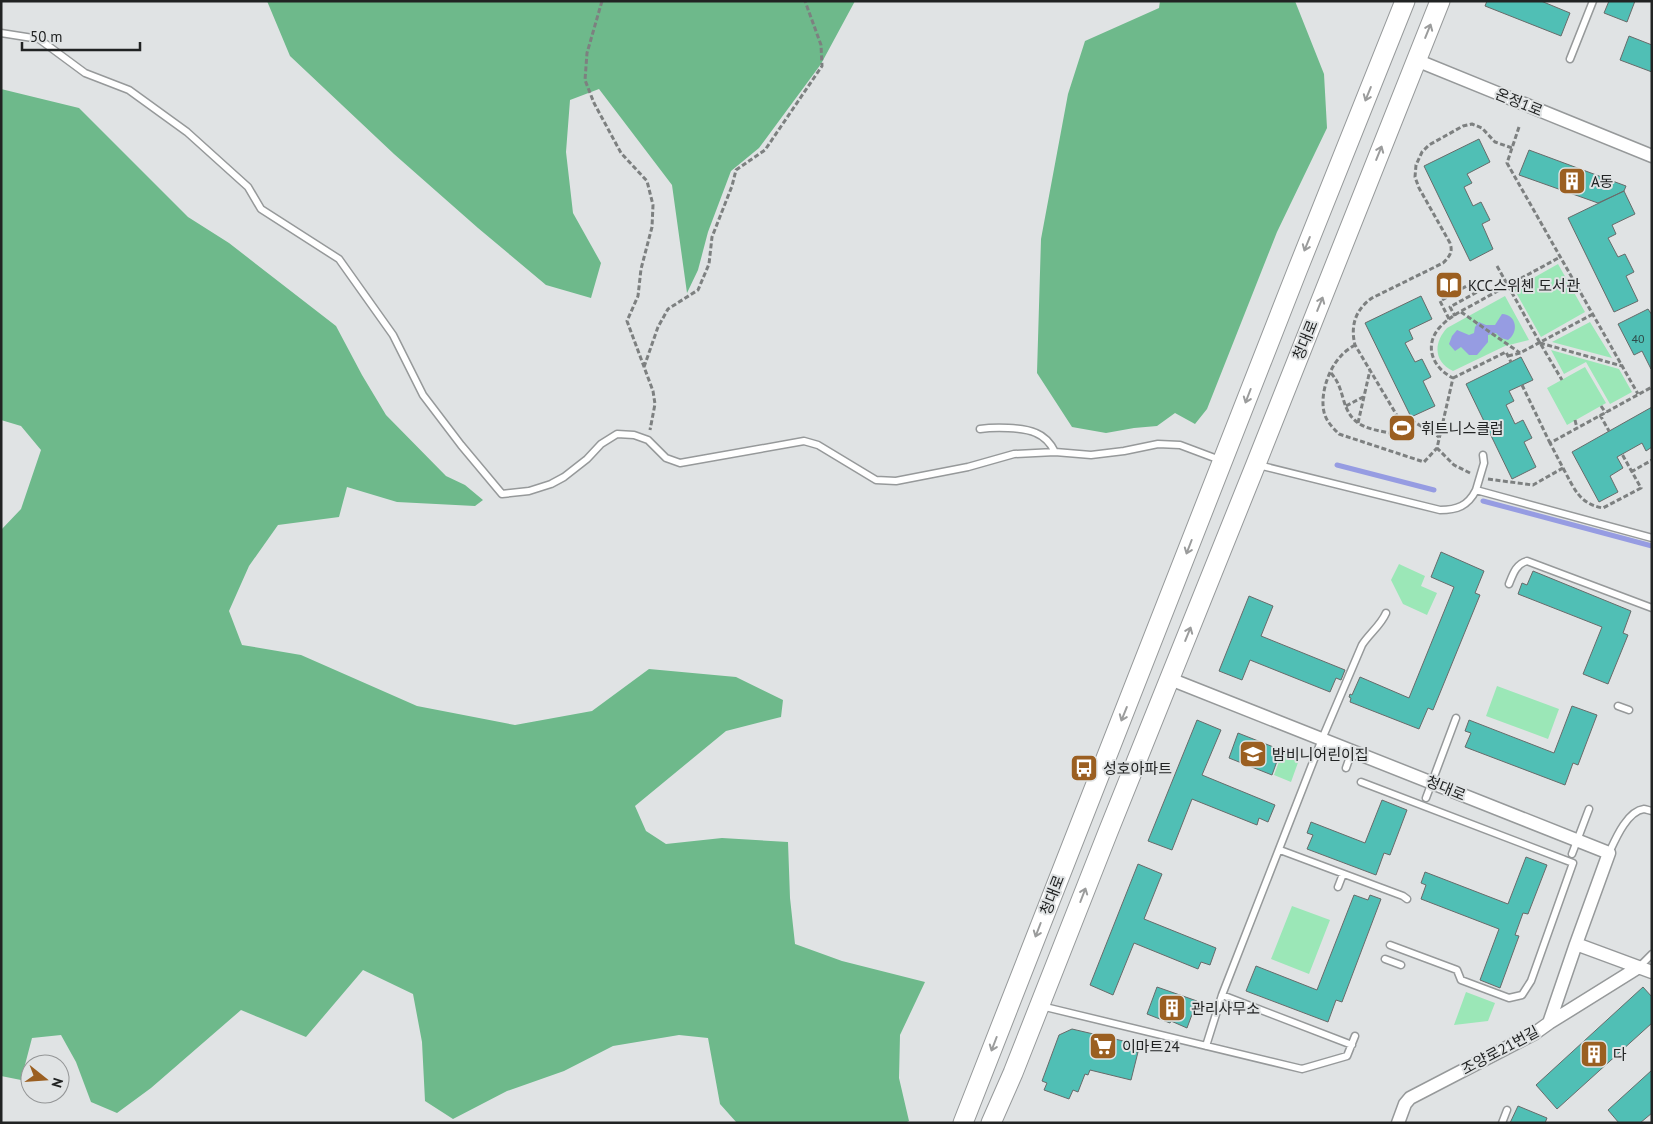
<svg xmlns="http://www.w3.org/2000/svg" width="1653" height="1124" font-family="'PT Sans','Noto Sans KR',sans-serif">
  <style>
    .green { fill: #9be7b7 }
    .forest { fill: #6eb98b }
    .water { fill: #969ce2 }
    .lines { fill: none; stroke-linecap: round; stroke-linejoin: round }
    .stream { stroke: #969ce2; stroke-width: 5 }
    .building { fill: #50bfb5; stroke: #676b6a }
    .lane-casing { stroke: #96999a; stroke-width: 9 }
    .street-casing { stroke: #96999a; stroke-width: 15 }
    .secondary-casing { stroke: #96999a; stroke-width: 21 }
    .path { stroke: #7d8080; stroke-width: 3; stroke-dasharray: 5 2.5; stroke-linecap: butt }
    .lane { stroke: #fff; stroke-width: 6 }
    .street { stroke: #fff; stroke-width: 12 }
    .secondary { stroke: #fff; stroke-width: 19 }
    .oneway { stroke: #9b9c9c }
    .labels { text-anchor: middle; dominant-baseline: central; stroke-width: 4; stroke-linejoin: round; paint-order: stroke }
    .number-label { font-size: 12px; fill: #2d4a48 }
    .street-label { font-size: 15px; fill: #212323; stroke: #e0e3e4 }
    .poi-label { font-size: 15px; fill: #212323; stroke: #e0e3e4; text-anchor: start }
  </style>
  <rect width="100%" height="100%" fill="#e0e3e4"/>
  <path class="green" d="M1558,264L1585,312L1541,337L1514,289Z
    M1505,296L1529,340L1505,346L1453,371C1434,362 1433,343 1447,328Z
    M1590,322L1612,358L1552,342Z
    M1551,350L1619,369L1632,392L1610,404L1586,362L1564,374Z
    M1585,367L1606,403L1567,425L1547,388Z
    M1399,564L1425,576L1421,586L1437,593L1427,615L1403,604L1391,580Z
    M1497,686L1559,709L1548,739L1486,716Z
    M1283,751L1300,757L1291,782L1274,775Z
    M1292,906L1330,920L1309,974L1271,959Z
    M1466,992L1495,1003L1488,1021L1454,1025Z"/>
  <path class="forest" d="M267,1H855L821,64L759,148L731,171L708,232L698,270L687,293L672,185L599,89L570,100L566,152L573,213L601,263L591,298L546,285L478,228L394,154L290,56Z
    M1160,1H1295L1324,74L1327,128L1277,232L1207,409L1195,424L1175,413L1157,426L1134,428L1106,433L1072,427L1037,373L1041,239L1068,94L1085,41L1159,8Z
    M1,89L79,108L188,217L229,243L336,326L362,375L386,415L446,476L465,485L483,500L475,506L397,502L347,487L339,517L278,525L249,566L229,611L242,645L301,655L417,706L515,725L592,711L649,669L736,677L783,700L781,717L726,731L635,806L646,831L666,844L722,838L788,842L790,898L795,944L842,961L925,982L900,1035L899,1078L909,1121L905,1123H737L720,1104L708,1038L679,1035L613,1046L564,1071L507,1091L453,1119L425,1101L422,1042L413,994L363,970L306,1037L241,1010L151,1088L117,1113L91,1102L76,1062L61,1035L32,1038L21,1080L1,1076V530L21,509L41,450L21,426L1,420Z"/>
  <path class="water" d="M1502,314C1517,315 1519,332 1508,340L1501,338L1496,333L1488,335V342L1477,355H1469L1461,347L1455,351L1449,344L1452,336L1457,330L1469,335L1474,333L1475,327L1479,322L1486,325H1495Z"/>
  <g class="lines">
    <path class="stream" d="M1337,465L1434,490
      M1483,501L1652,546"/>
  </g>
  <path class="building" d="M1487,1H1541L1570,13L1561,36L1485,6Z
    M1609,1H1635L1627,22L1604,13Z
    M1629,36L1652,45V72L1620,60Z
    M1479,139L1490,162L1467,174L1472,183L1464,187L1473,206L1481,202L1490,220L1482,224L1493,249L1470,261L1424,166Z
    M1529,150L1626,186L1624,191L1598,203L1519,175Z
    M1624,191L1635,214L1612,225L1616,234L1608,238L1618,257L1625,254L1634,272L1626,276L1638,301L1614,312L1568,218Z
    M1421,296L1432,319L1409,330L1413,339L1405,343L1415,362L1422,359L1431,377L1423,381L1435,406L1411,417L1365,323Z
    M1648,309L1652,315L1651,369L1642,351L1634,355L1618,324Z
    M1521,357L1533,380L1509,391L1514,401L1506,405L1515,424L1523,420L1532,438L1524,442L1536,467L1512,479L1466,384Z
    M1652,407V447L1646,451L1642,443L1617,457L1623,468L1610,476L1618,492L1599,502L1572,452Z
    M1441,552L1484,571L1475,593L1480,595L1433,710L1428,708L1419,729L1350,702L1351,698L1349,697L1350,694L1352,695L1360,677L1409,698L1454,587L1431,577Z
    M1533,571L1631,611L1623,633L1628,635L1608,684L1583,674L1602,627L1518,594L1522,583L1527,585Z
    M1249,596L1273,606L1261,636L1345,670L1341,680L1336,678L1330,692L1250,660L1242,680L1219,671Z
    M1572,706L1597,715L1578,765L1573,763L1565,785L1465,747L1471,733L1465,731L1469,720L1554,753Z
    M1197,720L1221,730L1202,775L1275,805L1268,822L1259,818L1257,825L1192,799L1172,850L1148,841Z
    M1238,733L1281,750L1272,775L1229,758Z
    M1382,800L1407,810L1390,855L1384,853L1376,875L1307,849L1313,835L1307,833L1311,822L1365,843Z
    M1526,857L1547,865L1528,914L1523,913L1515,935L1519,936L1500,988L1480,980L1499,929L1421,899L1426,885L1421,883L1425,872L1508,904Z
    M1138,864L1162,874L1144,919L1216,948L1210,965L1201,962L1198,969L1134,943L1113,995L1090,985Z
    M1354,895L1368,900L1370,895L1381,899L1342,1002L1336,1000L1328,1022L1246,991L1256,966L1317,990Z
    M1157,987L1197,1001L1187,1028L1171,1021L1170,1023L1147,1014Z
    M1643,987L1652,997V1023L1557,1109L1536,1085Z
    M1072,1029L1132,1043L1131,1051L1138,1052L1131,1080L1090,1070L1088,1075L1085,1074L1078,1092L1073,1090L1069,1099L1044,1090L1047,1083L1042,1081L1059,1035Z
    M1652,1070V1113L1640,1123H1619L1608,1110Z
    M1518,1106L1547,1118L1545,1123H1510Z"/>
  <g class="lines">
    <g class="lane-casing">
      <path id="lane" d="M1,33L39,39L85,73L129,90L187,132L248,187L261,209L339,259L393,335L423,395L461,445L502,494L529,491L551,484L564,477L587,459L601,444L617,434L634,435L648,440L666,458L680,463L804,441L818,445L876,480L896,481L968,467L1014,454L1055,452L1091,455L1124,451L1158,444L1180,445L1220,460
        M1570,59L1593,1
        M980,429C994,427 1023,427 1036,433C1046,437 1051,444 1055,452
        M1258,465L1440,510C1457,510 1468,506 1476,490L1652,538
        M1476,490L1484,463L1483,455
        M1509,584C1513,574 1516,564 1527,561L1652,608
        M1618,706L1629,710
        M1346,768L1352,751
        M1361,782L1573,863L1531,981L1522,995L1509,998L1461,980L1457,970L1390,945
        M1426,798L1456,718
        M1280,850L1403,896L1407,899
        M1609,853C1615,840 1627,811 1644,809C1645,809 1651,811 1652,811
        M1572,854L1589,809
        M1338,887L1343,874
        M1385,959L1401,965
        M1639,967L1652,954
        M1222,995L1352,1045
        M1041,1006L1302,1069L1347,1056L1355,1036
        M1206,1046L1222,995L1322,739L1362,645C1369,634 1381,625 1386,613
        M1502,1123L1507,1110"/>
    </g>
    <g class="street-casing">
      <path id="street" d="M1416,60L1652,156
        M1170,679L1609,853L1576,944
        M1549,1023L1639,967
        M1398,1123L1405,1104L1410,1098L1535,1033L1549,1023L1576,944L1652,972"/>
    </g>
    <g class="secondary-casing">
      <path id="secondary" d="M963,1123L1297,271L1405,1
        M991,1123L1013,1073L1108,832L1256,464L1440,1"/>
    </g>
    <path class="path" d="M602,1L587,53L585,80L594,103L621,153L647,181L653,205L652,227L641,269L638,296L627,321L653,391L655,404L650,430
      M1519,127L1507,163L1638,394
      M1497,266L1540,343L1562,380
      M1461,312L1520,353
      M1449,319L1440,301L1472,283L1477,292L1450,307L1455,316
      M1540,343L1622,366
      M1355,345C1350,348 1344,352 1340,357C1328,370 1320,395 1324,412C1326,421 1333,428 1339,434L1424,462L1437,448
      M1508,356L1520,353L1593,314
      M644,367L658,327L668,309L698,290L709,264L712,237L732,186L736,170L765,150L822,66L821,45L805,1
      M1331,373C1338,381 1340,388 1343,398C1351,428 1367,428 1394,434L1399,419L1355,345C1350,325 1356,309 1372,298L1443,263C1450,256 1453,252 1450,243L1419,188L1415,177L1416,165L1422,152L1429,145L1463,126L1472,124L1482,128L1495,142L1512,148
      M1453,378L1506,352L1511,362
      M1522,385L1550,443
      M1346,406L1363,397
      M1601,406L1606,413
      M1600,415L1609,431
      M1411,420L1439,437
      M1575,420L1577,428
      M1358,423L1370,370
      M1563,468C1574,488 1579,504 1603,508L1641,488L1622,454
      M1631,472L1652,460
      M1470,473L1454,465L1437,448L1453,378C1433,368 1423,346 1440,327C1452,314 1470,307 1485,298C1510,284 1535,271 1560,257
      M1488,479L1533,485L1563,468L1550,443L1652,387"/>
    <use href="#lane" class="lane"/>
    <use href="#street" class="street"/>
    <use href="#secondary" class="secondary"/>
  </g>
  <defs><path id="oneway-shaft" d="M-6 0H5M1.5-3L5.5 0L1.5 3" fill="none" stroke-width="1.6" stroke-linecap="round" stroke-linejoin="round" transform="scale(1.25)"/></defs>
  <g class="oneway">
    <use href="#oneway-shaft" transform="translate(1428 31) rotate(-68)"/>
    <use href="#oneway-shaft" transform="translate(1368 94) rotate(112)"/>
    <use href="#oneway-shaft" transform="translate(1379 153) rotate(-68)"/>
    <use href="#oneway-shaft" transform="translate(1307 244) rotate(112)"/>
    <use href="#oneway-shaft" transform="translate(1320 304) rotate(-68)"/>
    <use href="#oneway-shaft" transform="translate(1248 396) rotate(111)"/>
    <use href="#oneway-shaft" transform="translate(1189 547) rotate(111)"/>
    <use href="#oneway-shaft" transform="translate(1188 634) rotate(-68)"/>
    <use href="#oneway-shaft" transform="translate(1124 714) rotate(112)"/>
    <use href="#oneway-shaft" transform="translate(1083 895) rotate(-69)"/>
    <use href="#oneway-shaft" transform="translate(1038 930) rotate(111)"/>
    <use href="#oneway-shaft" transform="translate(994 1044) rotate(111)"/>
  </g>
  <defs>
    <g id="building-square" transform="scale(1.4375)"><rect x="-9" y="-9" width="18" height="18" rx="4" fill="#9b5f21" stroke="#e0e3e4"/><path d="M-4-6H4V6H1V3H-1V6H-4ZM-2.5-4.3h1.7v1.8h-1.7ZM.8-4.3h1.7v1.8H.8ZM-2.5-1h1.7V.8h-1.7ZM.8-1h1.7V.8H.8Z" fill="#fff"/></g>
    <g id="library-square" transform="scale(1.4375)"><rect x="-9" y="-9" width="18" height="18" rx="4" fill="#9b5f21" stroke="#e0e3e4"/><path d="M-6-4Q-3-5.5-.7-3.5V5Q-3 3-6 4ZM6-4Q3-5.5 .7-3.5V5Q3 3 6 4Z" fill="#fff"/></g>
    <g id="stadium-square" transform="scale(1.4375)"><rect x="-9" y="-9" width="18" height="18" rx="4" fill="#9b5f21" stroke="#e0e3e4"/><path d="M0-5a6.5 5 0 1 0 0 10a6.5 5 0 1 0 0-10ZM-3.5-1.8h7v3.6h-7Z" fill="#fff"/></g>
    <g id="school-square" transform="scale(1.4375)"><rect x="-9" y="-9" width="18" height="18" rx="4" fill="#9b5f21" stroke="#e0e3e4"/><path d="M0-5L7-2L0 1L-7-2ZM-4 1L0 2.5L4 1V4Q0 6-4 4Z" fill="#fff"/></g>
    <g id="bus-square" transform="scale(1.4375)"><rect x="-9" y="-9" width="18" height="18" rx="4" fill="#9b5f21" stroke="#e0e3e4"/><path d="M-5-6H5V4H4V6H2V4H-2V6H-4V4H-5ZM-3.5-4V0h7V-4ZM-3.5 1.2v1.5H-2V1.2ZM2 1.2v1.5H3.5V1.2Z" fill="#fff"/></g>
    <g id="supermarket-square" transform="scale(1.4375)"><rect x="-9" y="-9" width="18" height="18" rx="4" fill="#9b5f21" stroke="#e0e3e4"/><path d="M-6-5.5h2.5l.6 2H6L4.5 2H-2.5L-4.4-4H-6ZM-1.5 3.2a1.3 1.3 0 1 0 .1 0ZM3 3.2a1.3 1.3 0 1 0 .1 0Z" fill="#fff"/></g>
  </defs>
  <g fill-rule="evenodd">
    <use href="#building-square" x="1572" y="181"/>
    <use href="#library-square" x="1449" y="285"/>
    <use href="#stadium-square" x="1402" y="428"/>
    <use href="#school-square" x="1253" y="754"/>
    <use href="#bus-square" x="1084" y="768"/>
    <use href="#building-square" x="1172" y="1008"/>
    <use href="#supermarket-square" x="1103" y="1046"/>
    <use href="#building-square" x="1594" y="1054"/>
  </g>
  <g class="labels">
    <g class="number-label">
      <text x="1638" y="338">40</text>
    </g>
    <g class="street-label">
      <text transform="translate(1519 102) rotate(22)">온정1로</text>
      <text transform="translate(1305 340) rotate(-68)">청대로</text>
      <text transform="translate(1446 788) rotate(22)">청대로</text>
      <text transform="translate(1052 895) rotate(-69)">청대로</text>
      <text transform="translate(1500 1050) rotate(-28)">조양로21번길</text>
    </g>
    <g class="poi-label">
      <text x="1591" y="181">A동</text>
      <text x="1468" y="285">KCC스위첸 도서관</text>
      <text x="1421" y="428">휘트니스클럽</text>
      <text x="1272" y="754">밤비니어린이집</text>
      <text x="1103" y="768">성호아파트</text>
      <text x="1191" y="1008">관리사무소</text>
      <text x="1122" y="1046">이마트24</text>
      <text x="1613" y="1054">다</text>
    </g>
  </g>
  <rect width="1653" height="1124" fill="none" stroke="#212323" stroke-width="5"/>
  <g transform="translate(45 1079) rotate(107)"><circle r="24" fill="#e0e3e4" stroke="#949697"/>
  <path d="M0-4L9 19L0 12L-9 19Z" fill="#9b5f21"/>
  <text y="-8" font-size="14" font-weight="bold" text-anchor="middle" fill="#212323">N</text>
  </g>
  <path d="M22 42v8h118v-8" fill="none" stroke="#212323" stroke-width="2.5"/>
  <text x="30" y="42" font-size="15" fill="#212323" stroke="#e0e3e4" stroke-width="4" paint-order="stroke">50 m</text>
</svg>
